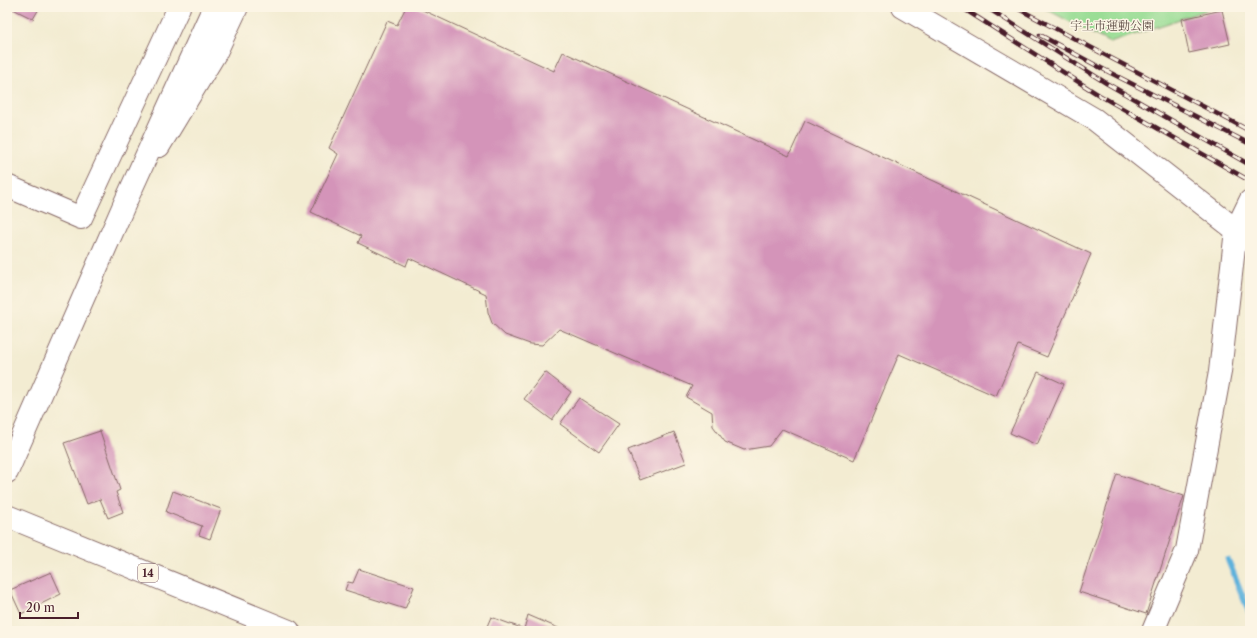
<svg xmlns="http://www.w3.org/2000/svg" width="1257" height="638" font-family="'Libre Caslon Text','Noto Serif JP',serif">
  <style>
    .park { fill: #9add95; stroke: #727e60 }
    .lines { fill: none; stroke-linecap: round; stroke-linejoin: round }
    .stream { stroke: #5fb2db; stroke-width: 6 }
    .building { fill: #d494b9 }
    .street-casing { stroke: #856765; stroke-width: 24 }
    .secondary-casing { stroke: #856765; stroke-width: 24 }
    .primary-casing { stroke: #856765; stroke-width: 24 }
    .street { stroke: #fff; stroke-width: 22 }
    .secondary { stroke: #fff; stroke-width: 22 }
    .primary { stroke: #fff; stroke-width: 22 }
    .rail-casing { stroke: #4a1f2b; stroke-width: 4.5 }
    .rail { stroke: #fcf5e5; stroke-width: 3; stroke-dasharray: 9; stroke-linecap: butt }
    .labels { text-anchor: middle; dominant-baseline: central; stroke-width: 3; stroke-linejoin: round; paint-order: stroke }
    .shield { fill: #fcf5e5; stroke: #7f5f63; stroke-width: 1 }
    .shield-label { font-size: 11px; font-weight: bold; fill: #4a1f2b }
    .park-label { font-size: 12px; fill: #5e4e46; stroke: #fcf5e5 }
  </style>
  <rect width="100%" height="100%" fill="#fcf5e5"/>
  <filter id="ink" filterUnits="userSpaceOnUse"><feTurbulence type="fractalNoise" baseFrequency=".025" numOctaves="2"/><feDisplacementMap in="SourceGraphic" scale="8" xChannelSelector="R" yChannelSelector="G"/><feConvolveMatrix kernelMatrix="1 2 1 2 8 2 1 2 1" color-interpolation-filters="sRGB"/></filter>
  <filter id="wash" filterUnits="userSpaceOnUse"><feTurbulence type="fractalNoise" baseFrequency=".012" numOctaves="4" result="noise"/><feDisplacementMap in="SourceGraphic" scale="16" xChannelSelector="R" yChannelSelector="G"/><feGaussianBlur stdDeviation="0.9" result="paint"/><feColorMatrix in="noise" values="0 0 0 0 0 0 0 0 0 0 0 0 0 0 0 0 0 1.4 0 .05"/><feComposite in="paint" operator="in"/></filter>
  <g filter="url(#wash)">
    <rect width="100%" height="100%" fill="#f3ecd2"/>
    <path class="park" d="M1042,7H1215L1110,43Z"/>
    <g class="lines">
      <path class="stream" d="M1228,560L1250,614"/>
    </g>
    <g id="blocks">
      <path class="building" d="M9,7H40L33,19Z
        M406,7H416L554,71L563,52L789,156L805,121L1091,254L1047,357L1018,345L996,396L899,354L854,460L782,429L769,446L744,450L725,442L713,426L712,412L686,397L692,386L559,329L542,345L530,344L505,335L492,323L488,312L486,294L409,258L406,266L358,243L361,236L311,212L338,154L329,148L387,21L397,25Z
        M1222,10L1230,44L1189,53L1182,19Z
        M545,372L571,392L552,420L524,399Z
        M1038,372L1064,384L1037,445L1010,433Z
        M579,398L619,424L599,452L560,424Z
        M100,431L120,490L116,492L123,512L108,518L100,499L87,504L64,443Z
        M674,432L686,463L640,480L628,450Z
        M1117,474L1184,496L1146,614L1079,592Z
        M173,491L221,509L210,539L199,535L202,526L166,512Z
        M359,569L414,587L405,609L345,590L348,582L353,583Z
        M51,572L61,594L21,614L10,590Z
        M528,615L565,631H485L491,617L524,629Z"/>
    </g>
  </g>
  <g filter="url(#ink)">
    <use href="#blocks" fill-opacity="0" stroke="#856765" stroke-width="1"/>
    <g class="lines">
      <g class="street-casing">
        <path id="street" d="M903,7L1094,119L1236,230L1220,372L1187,550L1153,631
          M159,146L216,52L237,7
          M7,186L81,218L179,7
          M1236,230L1250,201"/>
      </g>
      <g class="secondary-casing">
        <path id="secondary" d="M7,472L124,205L214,7"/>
      </g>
      <g class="primary-casing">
        <path id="primary" d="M7,516L289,631"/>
      </g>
      <use href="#street" class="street"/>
      <use href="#secondary" class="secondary"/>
      <use href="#primary" class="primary"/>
      <g class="rail-casing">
        <path id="rail" d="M961,7L1099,95L1250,181
          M986,7L1106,83L1250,165
          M1015,7L1107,56L1250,131
          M1040,35L1101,68L1250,144"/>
      </g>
      <use href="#rail" class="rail"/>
    </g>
  </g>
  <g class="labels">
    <rect class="shield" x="138" y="564" width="20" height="18" rx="3"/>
    <g class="shield-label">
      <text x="148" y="573">14</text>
    </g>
    <g class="park-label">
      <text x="1112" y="25">宇土市運動公園</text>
    </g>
  </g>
  <rect width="1257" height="638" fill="none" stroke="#fcf5e5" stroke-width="24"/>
  <path d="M20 612v6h58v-6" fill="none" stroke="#4a1f2b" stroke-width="2"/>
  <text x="26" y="612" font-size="12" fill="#4a1f2b" stroke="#fcf5e5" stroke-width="3" paint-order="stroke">20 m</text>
</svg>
